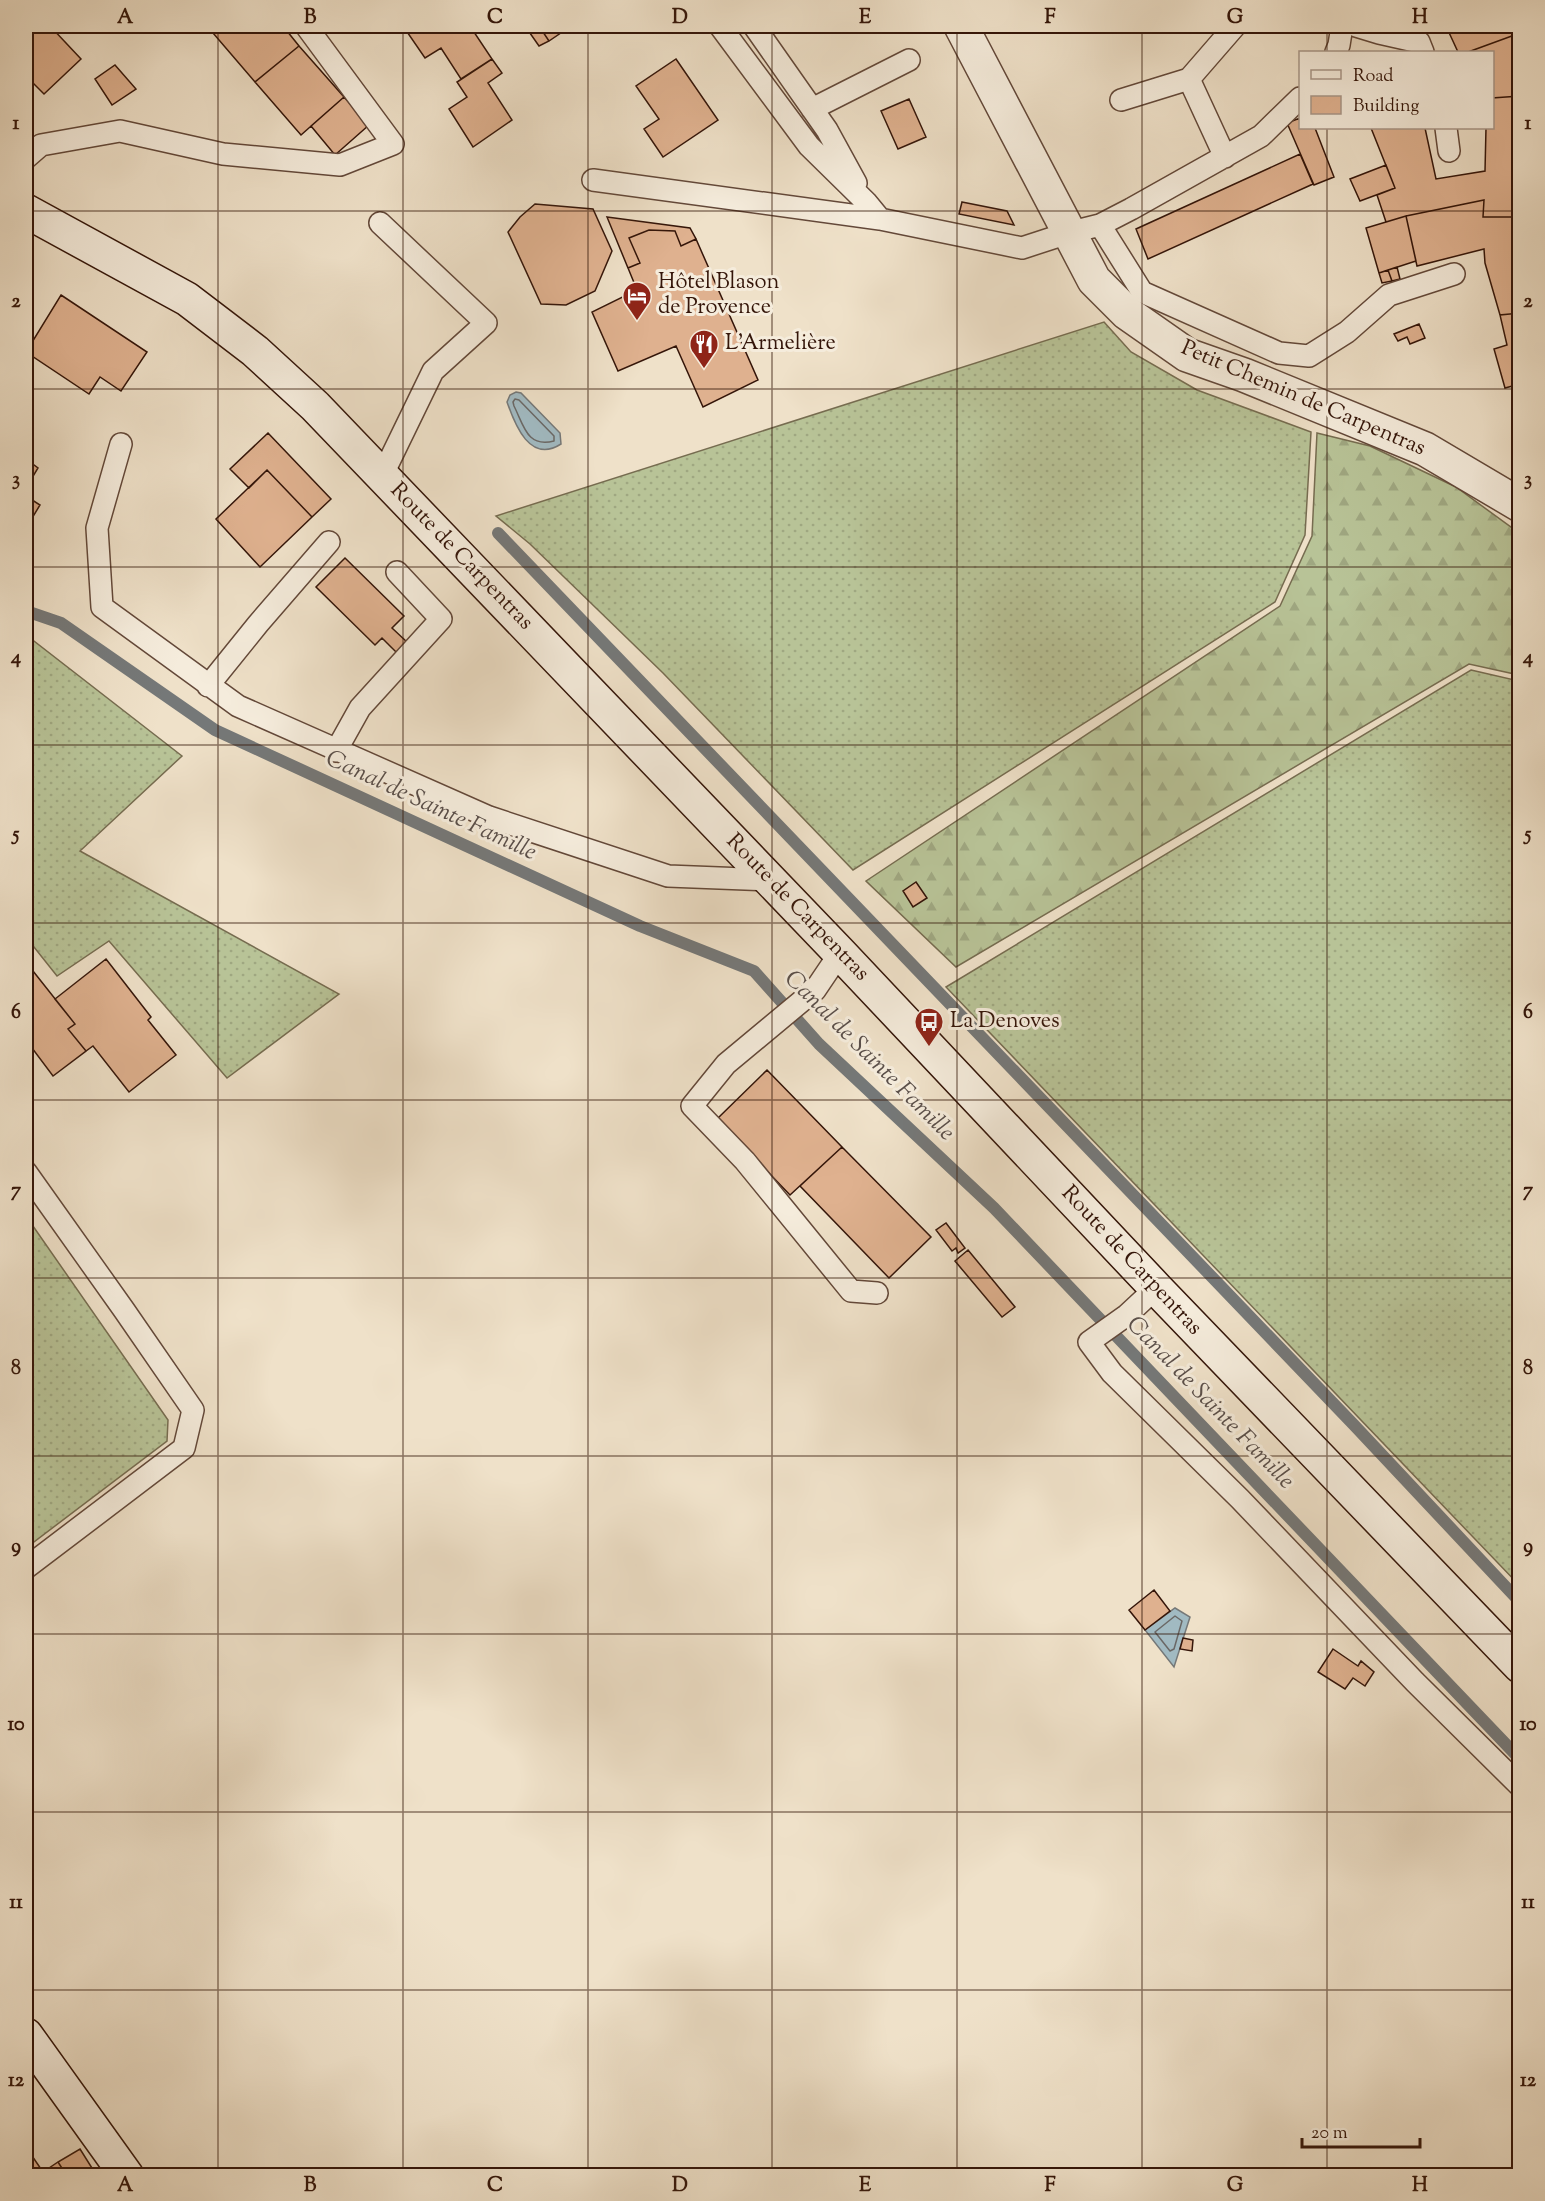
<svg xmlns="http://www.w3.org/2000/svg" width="1545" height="2201" font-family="'Sorts Mill Goudy',serif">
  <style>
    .grass { fill: url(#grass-dots); stroke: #766c50; stroke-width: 1.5 }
    .forest { fill: url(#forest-firs); stroke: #766c50; stroke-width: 1.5 }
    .water { fill: #a1bac2; stroke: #757878; stroke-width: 1.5 }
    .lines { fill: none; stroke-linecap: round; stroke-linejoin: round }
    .shore { stroke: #6a6866; stroke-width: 1.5 }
    .stream { stroke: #757878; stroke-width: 12 }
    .building { fill: #dfb18f; stroke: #341509; stroke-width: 1.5 }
    .lane-casing { stroke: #634839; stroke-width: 24 }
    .street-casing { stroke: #634839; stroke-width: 36 }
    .secondary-casing { stroke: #341509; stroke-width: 36 }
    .lane { stroke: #f5ecdc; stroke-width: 21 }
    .street { stroke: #f5ecdc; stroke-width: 33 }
    .secondary { stroke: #f5ecdc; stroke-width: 33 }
    .grid { fill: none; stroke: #341509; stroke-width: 1.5; stroke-opacity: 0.55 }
    .labels { text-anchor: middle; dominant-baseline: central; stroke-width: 6; stroke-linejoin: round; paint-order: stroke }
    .poi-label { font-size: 22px; fill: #341509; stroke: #f5ecdc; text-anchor: start }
    .street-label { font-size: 22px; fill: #341509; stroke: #f5ecdc }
    .water-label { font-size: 24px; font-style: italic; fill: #5a4f4a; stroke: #f5ecdc }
    .neatline { fill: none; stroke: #341509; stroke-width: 2 }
    .grid-label { font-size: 20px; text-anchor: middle; font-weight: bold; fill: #341509 }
  </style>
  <defs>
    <pattern id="grass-dots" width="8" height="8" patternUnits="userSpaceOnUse" patternTransform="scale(1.5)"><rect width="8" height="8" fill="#b8c397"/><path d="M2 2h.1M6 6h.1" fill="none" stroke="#9fa781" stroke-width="1.8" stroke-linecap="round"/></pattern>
    <pattern id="forest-firs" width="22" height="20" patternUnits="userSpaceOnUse" patternTransform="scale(1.5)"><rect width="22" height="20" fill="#b8c397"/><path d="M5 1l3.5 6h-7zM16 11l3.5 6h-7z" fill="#9fa781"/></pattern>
  </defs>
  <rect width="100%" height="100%" fill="#efe1c9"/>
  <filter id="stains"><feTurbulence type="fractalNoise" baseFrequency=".00333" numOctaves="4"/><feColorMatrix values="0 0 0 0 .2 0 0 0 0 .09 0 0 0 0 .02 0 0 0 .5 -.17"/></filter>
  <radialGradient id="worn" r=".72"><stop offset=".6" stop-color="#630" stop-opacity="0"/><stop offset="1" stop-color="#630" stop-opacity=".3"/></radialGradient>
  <path class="grass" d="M1104,322L1131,352L1197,390L1311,432L1305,535L1275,602L853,870L663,673L530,544L496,516Z
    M26,638H30L182,756L80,851L339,994L227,1078L109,941L57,976L26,937Z
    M1471,670L1519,681V1585L946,987Z
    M26,1216L168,1420L167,1441L26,1548Z"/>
  <path class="forest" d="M1317,433L1370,446L1456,487L1519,533V675L1469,664L956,967L866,881L1280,606L1312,536Z"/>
  <path class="water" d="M516,392L521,393L560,433L561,444C530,464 515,425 507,402L510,395Z
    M1175,1608L1190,1617L1174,1667L1145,1630Z"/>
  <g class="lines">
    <path class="shore" d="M515,399L519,400L554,436V441C527,448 524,426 514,406L513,402Z
      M1175,1616L1182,1621L1174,1649L1170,1651L1155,1632Z"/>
    <path class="stream" d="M498,533L1354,1425L1520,1602
      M26,611L61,623L215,730L640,926L754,971L819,1044L994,1208L1520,1759"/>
  </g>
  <path class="building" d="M26,26H50L81,59L44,94L26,76Z
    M207,26H283L299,46L255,82Z
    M403,26H470L492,59L461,79L441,48L425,58Z
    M525,26H539L549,41L539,46Z
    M539,26H571L549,41Z
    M1446,26H1520V33L1468,52H1458Z
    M1520,33V96L1492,98V52H1468Z
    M299,46L344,97L301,135L255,82Z
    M492,59L502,73L488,83L512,120L473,147L449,109L467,97L457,82Z
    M676,59L718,120L663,157L644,129L659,119L636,86Z
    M115,65L136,89L112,105L95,79Z
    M1520,96V217H1483L1484,200L1406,216L1386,222L1377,195L1395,188L1371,128H1425L1436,179L1485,171L1486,128H1492V98Z
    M344,97L369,125L335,155L311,126Z
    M909,99L926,137L898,149L881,111Z
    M1300,118V128H1315L1334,177L1314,185L1287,123Z
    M1300,154L1313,184L1148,259L1136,229Z
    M1386,165L1395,188L1360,201L1350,179Z
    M1484,200L1483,217H1520V313L1500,315L1485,263L1484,249L1417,266L1406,216Z
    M962,202L1007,211L1014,225L959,214Z
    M535,204L593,209L612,251L595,291L566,305L541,304L508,232L520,217Z
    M1406,216L1416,261L1379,273L1366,228Z
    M607,217L690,228L696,239L681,246L675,231L649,230L629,238L640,263L628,268Z
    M649,230L675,231L681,246L696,239L758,380L703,407L676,346L618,371L592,312L637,290L628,268L640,263L629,238Z
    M1397,267L1400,279L1392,281L1388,270Z
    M1388,270L1392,281L1382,283L1379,273Z
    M61,295L147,352L121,391L100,377L89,394L26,352Z
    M1520,313V384L1505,388L1494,349L1507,345L1500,315Z
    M1419,324L1425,338L1410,344L1407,337L1398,341L1394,334Z
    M268,433L331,499L312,517L267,470L249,488L230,469Z
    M26,459L38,468L26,488Z
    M267,470L312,517L260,567L216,519Z
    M26,496L40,505L26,528Z
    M345,558L404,616L392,628L407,642L397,653L382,638L375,645L316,587Z
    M916,882L927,898L913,907L903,891Z
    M106,959L151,1017L148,1020L176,1055L129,1092L93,1046L86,1051L68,1029L75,1024L55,999Z
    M33,971L75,1024L68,1029L86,1051L53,1076L26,1040V977Z
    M767,1070L842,1147L790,1195L717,1119Z
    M842,1147L931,1237L889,1278L800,1186Z
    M946,1223L965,1248L958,1253L956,1248L952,1251L936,1230Z
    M968,1250L1015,1307L1002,1317L955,1261Z
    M1154,1590L1170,1611L1145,1630L1129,1610Z
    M1183,1638L1193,1640L1192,1651L1180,1649Z
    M1333,1649L1358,1666L1361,1661L1374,1672L1365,1686L1353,1678L1345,1689L1318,1672Z
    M80,2149L97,2176H67L58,2162Z
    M28,2150L43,2172L58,2162L67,2176H26V2152Z"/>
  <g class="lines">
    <g class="lane-casing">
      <path id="lane" d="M720,26L809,146L866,202L880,219L1022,248L1068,233L1100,225L1131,209L1261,136L1300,98
        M754,26L827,130L856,183
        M1356,26L1379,33L1419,42L1423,52
        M1336,52L1339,45L1342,26
        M1121,100L1189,79
        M812,109L909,60
        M1446,128L1449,151
        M1225,157L1189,79L1235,26
        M26,158L41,145L120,131L223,154L340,165L393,144L306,26
        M593,180L880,219
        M380,223L486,323L433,371L382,476
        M1100,225L1142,292L1279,353L1309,356L1347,332L1389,295L1454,274
        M121,444L97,528L102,607L238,706L489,817L668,876L770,880
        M208,686L258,624L329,542
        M336,751L360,708L441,619L397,572
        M840,953L815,990L726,1064L692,1106L745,1161L851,1291L877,1293
        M26,1172L124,1310L193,1410L184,1448L26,1568
        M1156,1288L1127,1315L1089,1342L1112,1373L1240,1499L1415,1682L1520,1786"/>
    </g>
    <g class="street-casing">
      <path id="street" d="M961,26L1094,280L1127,313L1187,355L1244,375L1425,449L1520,505"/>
    </g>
    <g class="secondary-casing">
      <path id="secondary" d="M26,211L187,299L255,351L315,406L840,953L1156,1288L1520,1666
        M26,2035L127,2176"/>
    </g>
    <use href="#lane" class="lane"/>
    <use href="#street" class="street"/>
    <use href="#secondary" class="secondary"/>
  </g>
  <path class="grid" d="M218,26V2176M403,26V2176M588,26V2176M772,26V2176M957,26V2176M1142,26V2176M1327,26V52M1327,128V2176M26,211H1520M26,389H1520M26,567H1520M26,745H1520M26,923H1520M26,1100H1520M26,1278H1520M26,1456H1520M26,1634H1520M26,1812H1520M26,1990H1520"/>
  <defs>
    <g id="hotel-pin" transform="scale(1.5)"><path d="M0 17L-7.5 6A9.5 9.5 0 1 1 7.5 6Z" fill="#8f2418" stroke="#f5ecdc"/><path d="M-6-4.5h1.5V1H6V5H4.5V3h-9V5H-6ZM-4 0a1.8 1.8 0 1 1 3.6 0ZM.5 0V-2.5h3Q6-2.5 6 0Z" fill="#fff"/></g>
    <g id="restaurant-pin" transform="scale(1.5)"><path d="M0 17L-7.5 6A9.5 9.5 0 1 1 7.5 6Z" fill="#8f2418" stroke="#f5ecdc"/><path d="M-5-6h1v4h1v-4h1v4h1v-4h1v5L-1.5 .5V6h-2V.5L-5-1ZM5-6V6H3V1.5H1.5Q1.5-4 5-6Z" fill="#fff"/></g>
    <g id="bus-pin" transform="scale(1.5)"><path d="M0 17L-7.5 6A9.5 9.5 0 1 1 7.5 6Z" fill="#8f2418" stroke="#f5ecdc"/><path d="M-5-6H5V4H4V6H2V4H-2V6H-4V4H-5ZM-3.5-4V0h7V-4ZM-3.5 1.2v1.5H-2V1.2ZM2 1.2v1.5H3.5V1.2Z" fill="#fff"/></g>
  </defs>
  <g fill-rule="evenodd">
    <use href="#hotel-pin" x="637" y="296"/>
    <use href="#restaurant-pin" x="704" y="344"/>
    <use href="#bus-pin" x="929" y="1022"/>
  </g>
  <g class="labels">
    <g class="poi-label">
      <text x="658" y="283">Hôtel Blason<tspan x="658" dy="25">de Provence</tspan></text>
      <text x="725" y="344">L'Armelière</text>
      <text x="950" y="1022">La Denoves</text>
    </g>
    <g class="street-label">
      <text transform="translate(1303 399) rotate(23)">Petit Chemin de Carpentras</text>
      <text transform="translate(461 557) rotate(46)">Route de Carpentras</text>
      <text transform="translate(797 908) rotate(46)">Route de Carpentras</text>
      <text transform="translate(1131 1261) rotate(47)">Route de Carpentras</text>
    </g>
    <g class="water-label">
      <text transform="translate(431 806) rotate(25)">Canal de Sainte Famille</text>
      <text transform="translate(869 1056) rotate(45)">Canal de Sainte Famille</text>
      <text transform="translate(1210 1403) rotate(46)">Canal de Sainte Famille</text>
    </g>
  </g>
  <rect width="1545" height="2201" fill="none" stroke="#efe1c9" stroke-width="66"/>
  <rect x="1299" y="51" width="195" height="78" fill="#f5ecdc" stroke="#a89688" stroke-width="1.5"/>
  <rect x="1311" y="70" width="30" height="9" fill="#f5ecdc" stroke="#a89688" stroke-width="1.5"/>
  <text x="1353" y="81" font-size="18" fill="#341509">Road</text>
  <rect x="1311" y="96" width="30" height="18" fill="#dfb18f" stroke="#a89688" stroke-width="1.5"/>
  <text x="1353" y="111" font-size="18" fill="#341509">Building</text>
  <path d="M1302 2138v9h118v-9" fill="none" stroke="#341509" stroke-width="3"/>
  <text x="1311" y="2138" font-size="18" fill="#341509" stroke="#f5ecdc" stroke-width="4.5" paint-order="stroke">20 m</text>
  <rect x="33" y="33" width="1479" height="2135" class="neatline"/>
  <g class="grid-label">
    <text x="125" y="23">A</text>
    <text x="310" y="23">B</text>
    <text x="495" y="23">C</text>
    <text x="680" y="23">D</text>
    <text x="865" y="23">E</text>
    <text x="1050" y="23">F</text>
    <text x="1235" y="23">G</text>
    <text x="1420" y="23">H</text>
    <text x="16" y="129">1</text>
    <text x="1528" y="129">1</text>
    <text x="16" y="307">2</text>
    <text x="1528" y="307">2</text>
    <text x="16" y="485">3</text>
    <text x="1528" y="485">3</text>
    <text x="16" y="663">4</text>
    <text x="1528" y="663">4</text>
    <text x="16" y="840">5</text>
    <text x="1528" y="840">5</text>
    <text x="16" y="1018">6</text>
    <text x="1528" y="1018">6</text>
    <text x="16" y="1196">7</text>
    <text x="1528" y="1196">7</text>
    <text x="16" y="1374">8</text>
    <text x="1528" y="1374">8</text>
    <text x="16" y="1552">9</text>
    <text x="1528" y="1552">9</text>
    <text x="16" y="1730">10</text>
    <text x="1528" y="1730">10</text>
    <text x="16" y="1908">11</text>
    <text x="1528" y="1908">11</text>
    <text x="16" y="2086">12</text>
    <text x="1528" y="2086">12</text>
    <text x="125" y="2191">A</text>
    <text x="310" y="2191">B</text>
    <text x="495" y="2191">C</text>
    <text x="680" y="2191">D</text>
    <text x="865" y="2191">E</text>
    <text x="1050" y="2191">F</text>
    <text x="1235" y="2191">G</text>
    <text x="1420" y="2191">H</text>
  </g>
  <rect width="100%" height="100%" filter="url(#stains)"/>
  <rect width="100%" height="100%" fill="url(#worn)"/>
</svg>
